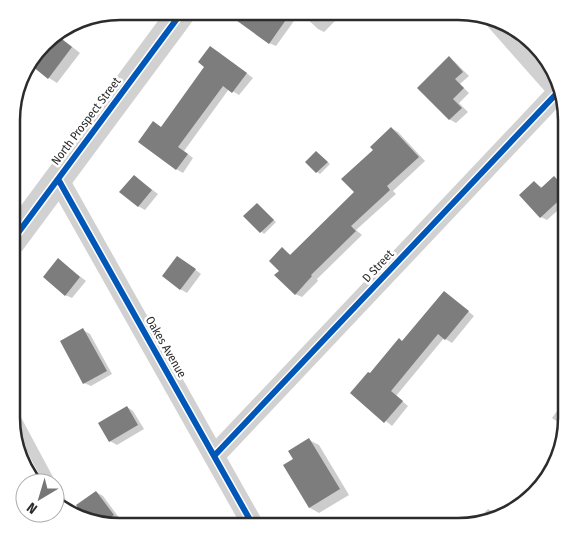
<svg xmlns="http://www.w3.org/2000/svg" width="578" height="538" font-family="'Fira Sans Condensed',sans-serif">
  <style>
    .shadow { fill: #0003 }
    .building { fill: #7d7d7d }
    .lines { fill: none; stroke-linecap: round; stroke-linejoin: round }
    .service { stroke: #d1d1d1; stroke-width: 11 }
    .minor { stroke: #d1d1d1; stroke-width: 21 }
    .tertiary { stroke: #d1d1d1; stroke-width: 28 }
    .cycleway-casing { stroke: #fff; stroke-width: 9 }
    .cycleway { stroke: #0057b8; stroke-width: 6 }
    .labels { text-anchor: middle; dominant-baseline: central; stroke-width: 5; stroke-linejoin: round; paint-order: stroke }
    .street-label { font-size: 12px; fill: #2c2c2c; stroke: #fff }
    .rim { fill: none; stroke: #2c2c2c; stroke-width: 2.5 }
  </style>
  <rect width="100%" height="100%" fill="#fff"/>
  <path class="shadow" d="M299,14L276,46L269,43L246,15Z
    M302,14H330L336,20L324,32L318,29Z
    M56,34L80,53L57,83L49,78L48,38Z
    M217,51L253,78L239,95L229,89L184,151L193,158L183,173L176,169L162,128Z
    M449,58L455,62L469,76L460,84L469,93L459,103L468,112L456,123L449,119Z
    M391,128L398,132L425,161L393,191L396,194L356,230L362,235L317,279L318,281L302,297L295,294L281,271L282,249L291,255L355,192L375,150Z
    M316,152L330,164L320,174L317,172Z
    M134,176L158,194L145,210L138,206Z
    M554,178L567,188V202L547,220L541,217L534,182L543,188Z
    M257,204L276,222L264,234L245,216Z
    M59,260L86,281L72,298L65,295Z
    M184,261L201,274L187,293L180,289Z
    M444,292L474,316L452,343L444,338L396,396L408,406L392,426L351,393L403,342Z
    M83,330L90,334L112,374L91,386L84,383Z
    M562,404L567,407L565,427L552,418Z
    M127,407L133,411L144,429L117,445L110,441Z
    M309,440L319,445L349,495L319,513L310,508L295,459Z
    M96,492L103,496L120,519L112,525L88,519Z
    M488,509L496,514L474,523Z"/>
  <path class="building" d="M290,14L269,44L229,15L263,14Z
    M55,34L72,47L48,79L32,66L48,38Z
    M210,46L247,73L232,93L223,86L178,147L188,154L176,170L138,142L153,121L161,127L204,67L198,62Z
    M449,56L463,72L455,79L464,88L453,99L462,108L449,120L417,88Z
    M391,127L419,157L387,186L390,190L351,226L356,231L311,275L312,276L295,295L274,275L279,271L269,261L282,247L290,255L354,192L341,179L373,150L370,147Z
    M316,151L328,162L316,173L305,162Z
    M134,175L152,190L138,207L119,192Z
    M554,176L567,190V193L540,218L519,195L534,181L541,188Z
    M257,203L274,220L260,233L243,216Z
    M177,256L196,269L180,290L162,276Z
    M58,258L80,277L65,296L43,277Z
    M444,291L469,311L445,340L438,334L391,391L403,401L384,423L350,393L368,372L370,373L399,338L402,341Z
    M83,328L107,371L83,384L60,341Z
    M127,406L138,425L109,442L98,423Z
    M309,438L340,489L309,508L283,465L293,459L288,451Z
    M96,491L114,515L103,523L86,519L76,505Z"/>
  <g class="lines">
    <path class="service" d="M12,412L50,483
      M55,492L65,510"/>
    <path class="minor" d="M496,20L557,89
      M58,179L254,527
      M215,455L558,92"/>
    <path class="tertiary" d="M12,241L179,16"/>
    <g class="cycleway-casing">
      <path id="cycleway" d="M58,179L254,527
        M12,241L179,16
        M215,455L558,92"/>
    </g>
    <use href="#cycleway" class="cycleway"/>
  </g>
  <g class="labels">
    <g class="street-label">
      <text transform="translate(86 121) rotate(-53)">North Prospect Street</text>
      <text transform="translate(378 266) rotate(-47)">D Street</text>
      <text transform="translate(166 347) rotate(60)">Oakes Avenue</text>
    </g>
  </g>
  <path d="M0 0H578V538H0ZM120 20H458A100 100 0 0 1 558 120V418A100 100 0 0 1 458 518H120A100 100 0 0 1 20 418V120A100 100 0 0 1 120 20Z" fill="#fff" fill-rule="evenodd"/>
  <path class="rim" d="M120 20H458A100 100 0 0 1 558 120V418A100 100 0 0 1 458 518H120A100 100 0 0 1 20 418V120A100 100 0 0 1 120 20Z"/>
  <g transform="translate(40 498) rotate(218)"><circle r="24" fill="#ffffff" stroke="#ababab"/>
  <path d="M0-4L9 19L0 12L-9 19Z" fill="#767676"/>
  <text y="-8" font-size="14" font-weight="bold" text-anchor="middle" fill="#2c2c2c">N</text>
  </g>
</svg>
